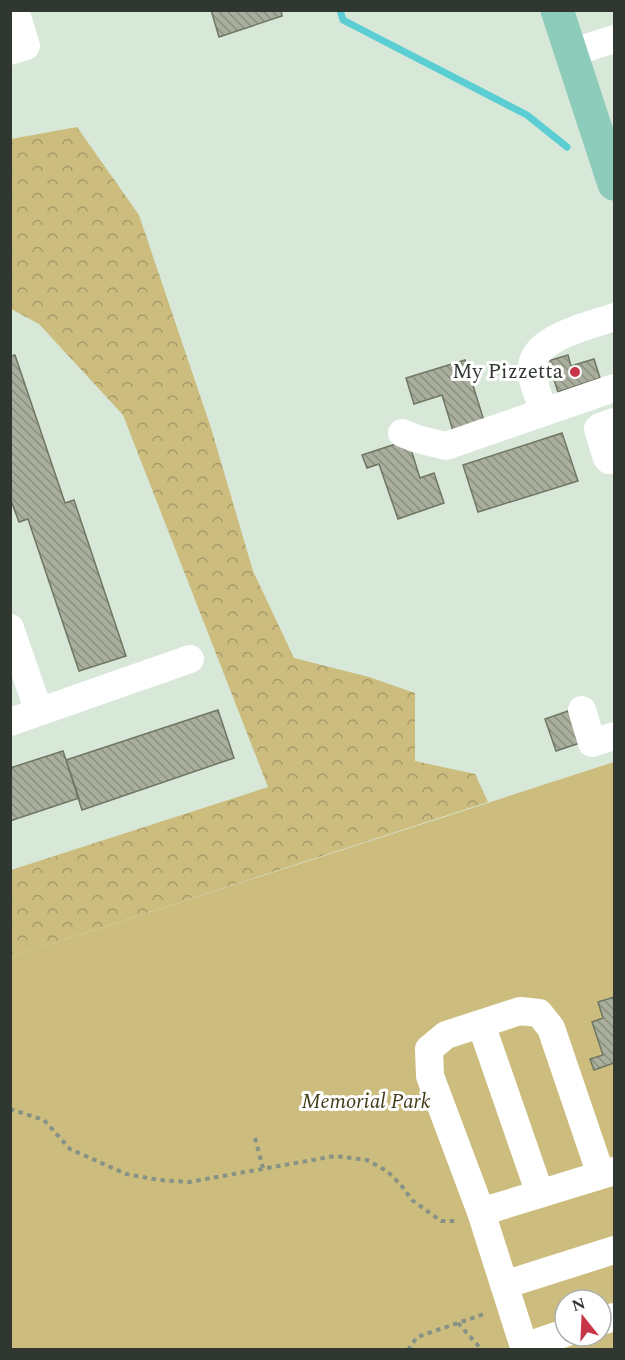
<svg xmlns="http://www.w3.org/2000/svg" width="625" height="1360" font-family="Spectral,serif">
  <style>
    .forest { fill: url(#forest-crowns) }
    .park { fill: #ccbd7f; fill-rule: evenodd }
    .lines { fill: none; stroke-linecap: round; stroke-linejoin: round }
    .stream { stroke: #5aced2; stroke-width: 7 }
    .building { fill: url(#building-back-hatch); stroke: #707664; stroke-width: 1.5 }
    .path { stroke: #879287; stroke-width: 4; stroke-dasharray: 4.5 4.5; stroke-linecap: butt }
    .minor { stroke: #fff; stroke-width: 28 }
    .major { stroke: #8dcbbb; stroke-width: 33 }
    .poi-dot { fill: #c63648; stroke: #fff; stroke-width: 2 }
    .labels { text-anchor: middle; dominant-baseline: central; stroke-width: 6; stroke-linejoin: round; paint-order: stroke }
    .poi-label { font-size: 21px; fill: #303630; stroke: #fff; text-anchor: end }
    .park-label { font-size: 21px; font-style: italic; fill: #443c18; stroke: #fff }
  </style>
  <defs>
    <pattern id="forest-crowns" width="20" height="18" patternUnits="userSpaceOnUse" patternTransform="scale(1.5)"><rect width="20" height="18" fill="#ccbd7f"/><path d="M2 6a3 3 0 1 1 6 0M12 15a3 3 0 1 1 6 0" fill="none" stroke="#a69a68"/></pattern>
    <pattern id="building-back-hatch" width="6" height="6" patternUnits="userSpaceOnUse" patternTransform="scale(1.5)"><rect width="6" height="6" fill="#a9af9c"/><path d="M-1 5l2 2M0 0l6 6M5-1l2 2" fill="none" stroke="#8a8f80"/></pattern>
  </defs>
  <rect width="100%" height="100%" fill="#d7e8d8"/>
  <path class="forest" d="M77,127L139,215L211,428L253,571L294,658L369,677L415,693V761L475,774L488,802L11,957V870L268,787L123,415L39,324L11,309V139Z"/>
  <path class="park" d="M614,762V1349L11,1350V957ZM565,1300H601V1336H565Z"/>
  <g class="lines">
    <path class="stream" d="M340,10L343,20L527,115L567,147"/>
  </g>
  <path class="building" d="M211,10H281L282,16L219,37Z
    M15,355L65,503L74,500L126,656L79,671L28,519L19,522L10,498V356Z
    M568,355L571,366L594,359L600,378L558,392L548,361Z
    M465,360L485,424L454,434L442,395L414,404L406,378Z
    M562,433L578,481L478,512L463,465Z
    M408,440L420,478L434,473L444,503L398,519L379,464L367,468L362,455Z
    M218,710L234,758L82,810L66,760Z
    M568,711L580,743L556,751L545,719Z
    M63,751L79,798L10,821V768Z
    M614,997V1063L594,1070L590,1059L603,1055L592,1022L603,1018L598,1002Z"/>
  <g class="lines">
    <path class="path" d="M10,1109L44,1120L70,1149L126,1174L159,1180L189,1182L335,1156L367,1160L387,1171L401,1185L412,1200L441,1221H459
      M255,1138L263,1168
      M458,1323L482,1350
      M408,1350L417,1337L487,1313"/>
    <path class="minor" d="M10,51L26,46L15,10
      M571,53L614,39
      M614,317C590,326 533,337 532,368C531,381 540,399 544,412L614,388
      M614,422L600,427L598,429L607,458L609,460L614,459
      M402,433L417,439L446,446L544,412
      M10,628L39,712
      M582,710L592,743L614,736
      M10,722L190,659
      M481,1024L540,1194
      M481,1212L430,1076L429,1049L446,1035L520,1011L539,1013L551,1028L601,1175
      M504,1285L614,1250
      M601,1321L614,1317
      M524,1347L565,1333
      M525,1350L481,1212L614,1171"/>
    <path class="major" d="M557,10L614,184"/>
  </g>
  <circle class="poi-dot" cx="575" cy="372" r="6"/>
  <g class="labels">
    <g class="poi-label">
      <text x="563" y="372">My Pizzetta</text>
    </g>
    <g class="park-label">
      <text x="366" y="1102">Memorial Park</text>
    </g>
  </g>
  <rect width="625" height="1360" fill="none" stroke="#303630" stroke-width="24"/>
  <g transform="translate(583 1318) rotate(342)"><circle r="28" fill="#ffffff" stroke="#acafac" stroke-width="1.5"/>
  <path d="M0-4.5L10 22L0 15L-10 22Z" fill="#c63648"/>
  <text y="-9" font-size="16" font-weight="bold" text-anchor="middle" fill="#303630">N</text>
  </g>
</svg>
